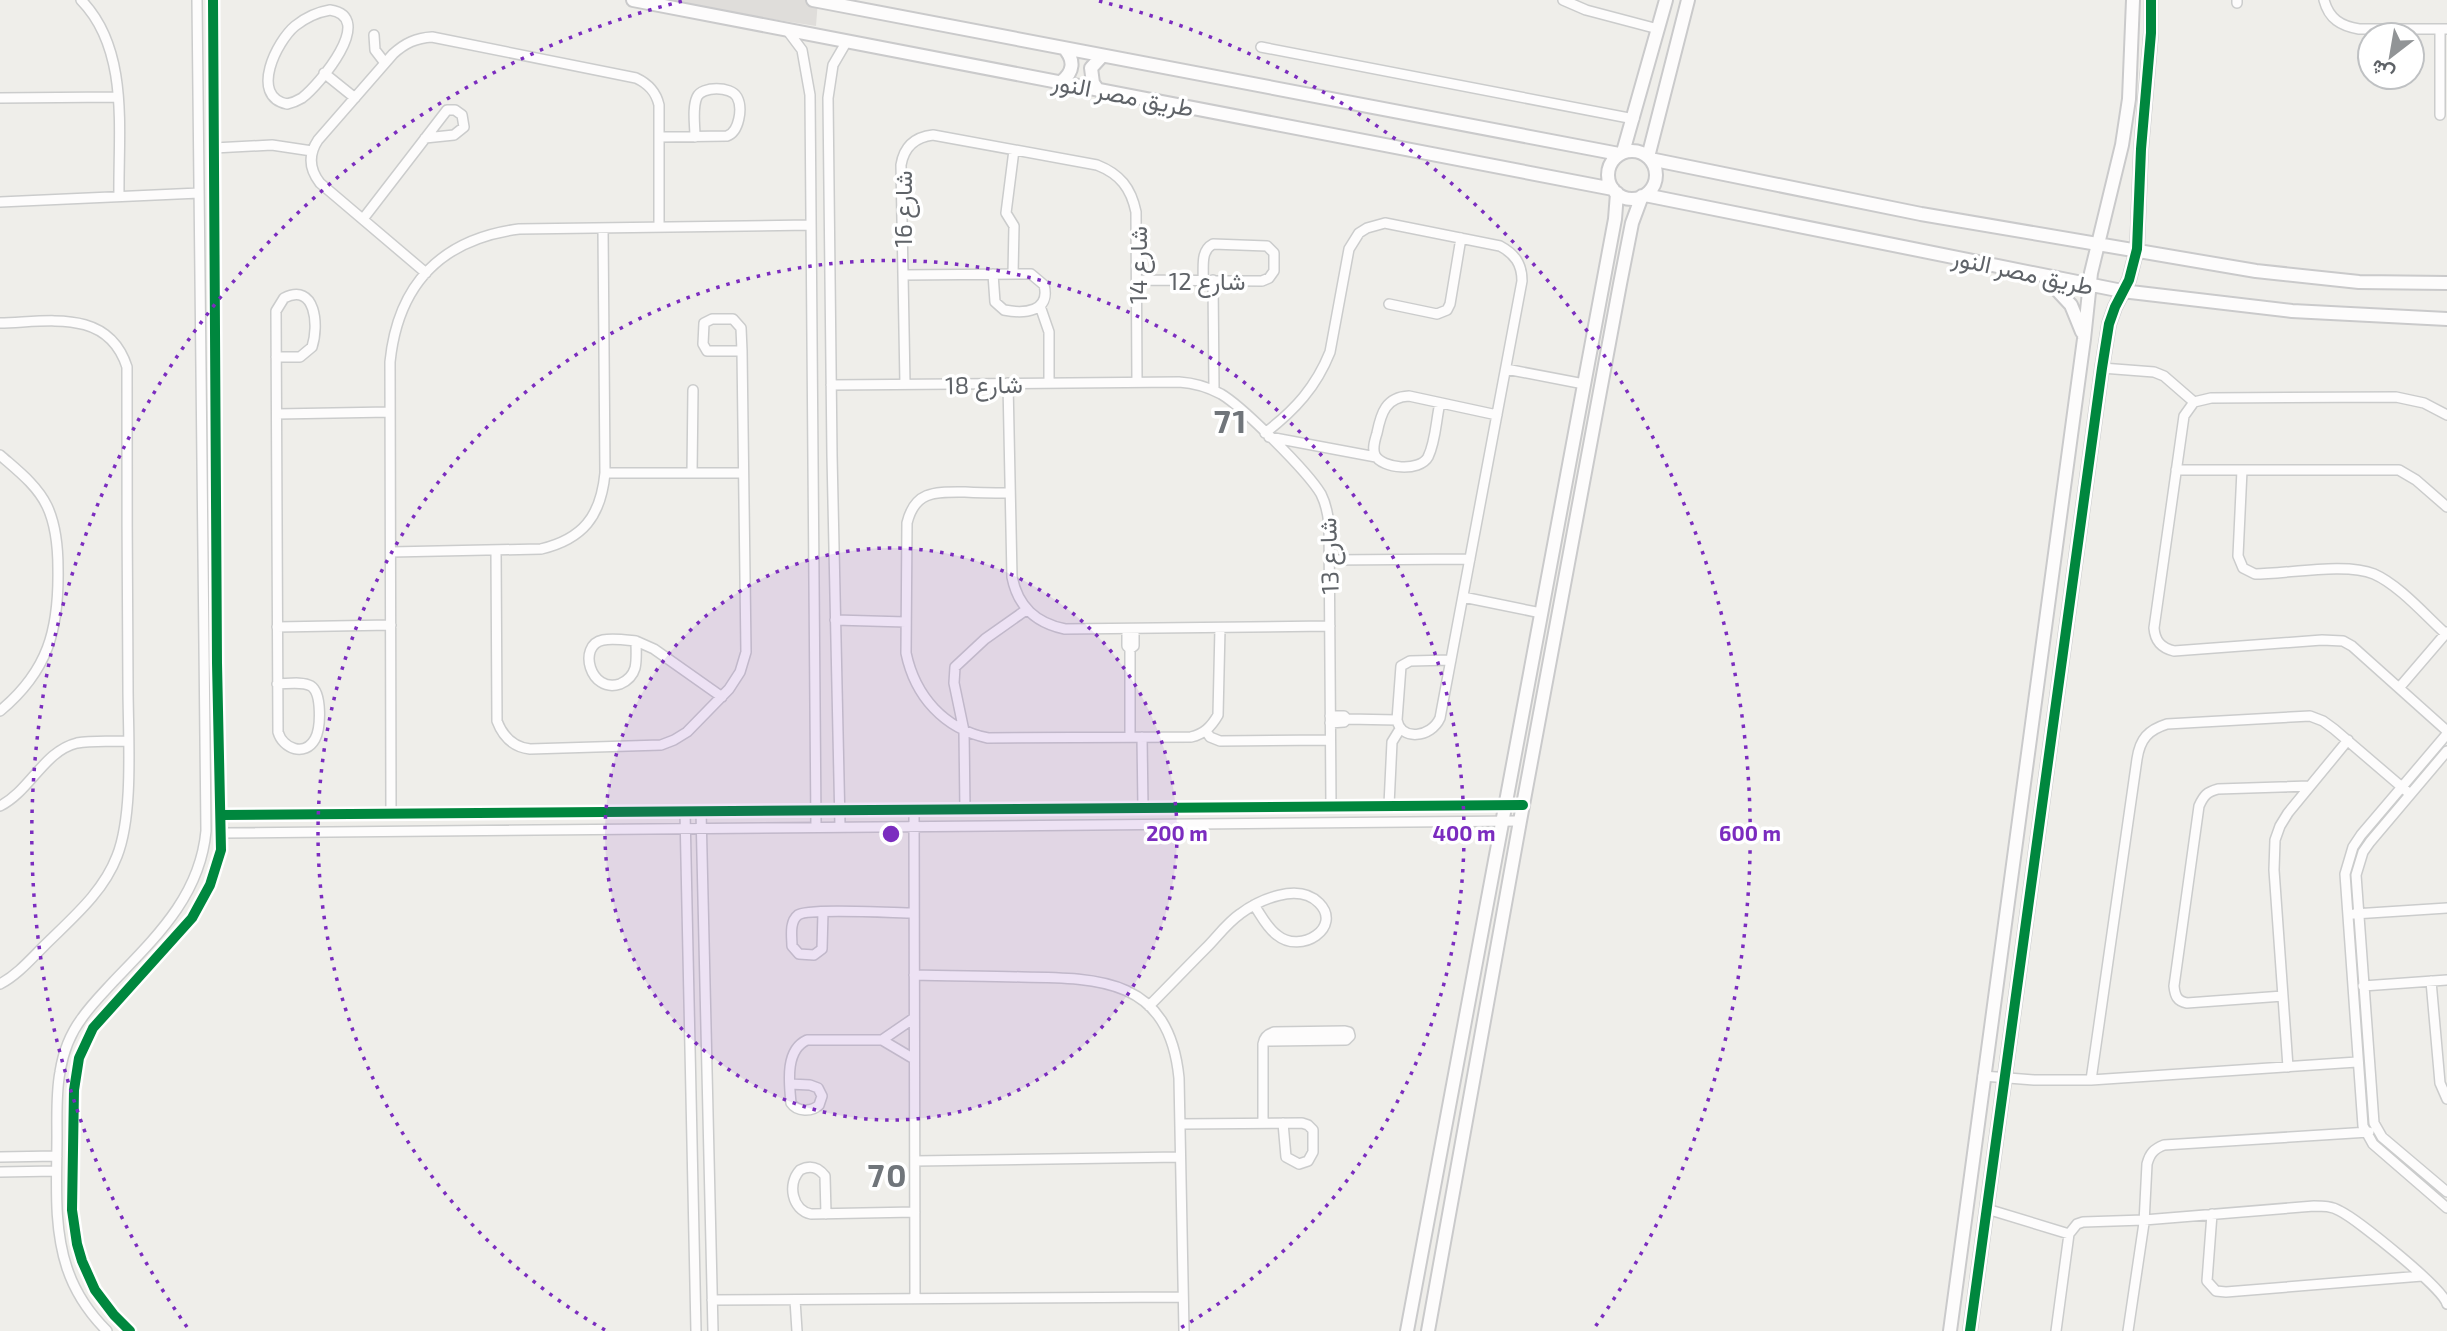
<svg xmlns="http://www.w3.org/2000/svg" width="2447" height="1331" font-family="'Exo 2',Vazirmatn,sans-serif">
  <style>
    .industrial { fill: #dfddda }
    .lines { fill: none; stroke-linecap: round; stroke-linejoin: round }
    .street-casing { stroke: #cbcccc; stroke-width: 12 }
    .secondary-casing { stroke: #cacacb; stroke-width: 16 }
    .street { stroke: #fdfcfc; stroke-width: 9 }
    .secondary { stroke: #fdfcfc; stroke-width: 12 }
    .cycleway-casing { stroke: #fff; stroke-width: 15 }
    .cycleway { stroke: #00873e; stroke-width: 10 }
    .ring { fill: none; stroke: #7b2cbf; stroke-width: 3.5; stroke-dasharray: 3.5 7 }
    .labels { text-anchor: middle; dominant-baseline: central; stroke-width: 7; stroke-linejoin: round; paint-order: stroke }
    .street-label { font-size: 24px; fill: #5f6368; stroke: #fff }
    .district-label { font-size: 32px; font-weight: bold; letter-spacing: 2px; fill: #70757a; stroke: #fff }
    .centre { fill: #7b2cbf; stroke: #fff; stroke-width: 3.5 }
    .ring-label { font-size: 21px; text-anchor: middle; font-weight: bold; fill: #7b2cbf; stroke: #fff; stroke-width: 7; stroke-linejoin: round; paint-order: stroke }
  </style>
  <rect width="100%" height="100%" fill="#efeeea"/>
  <path class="industrial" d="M649,0H818L816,26Z"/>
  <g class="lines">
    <g class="street-casing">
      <path id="street" d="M81,0C130,50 118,132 119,196
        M1563,0L1586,10L1658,29
        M2237,0V3
        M2324,0C2329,19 2341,26 2359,29H2447
        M330,10C377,17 319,85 302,98C297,101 292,103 287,104C249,96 277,41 295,26C305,18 318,12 330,10Z
        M787,30L802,50L810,95L816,826
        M374,35L375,50L385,63
        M1261,47L1634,119
        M324,73L355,98
        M0,98L117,97
        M2440,115V29
        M659,137L727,136C739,132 743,108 737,97C731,86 702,86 697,97C692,108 695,125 695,137
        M214,148L272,145L312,151
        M0,202L199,193
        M363,219L447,110H455L462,115L464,127L454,135L425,138
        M426,273L320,183C309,169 308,155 318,140L393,54C405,43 416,38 432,37L636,78C649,84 656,92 659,105V227
        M1013,274L1014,226L1006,213L1014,150
        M903,275L1031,274L1044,285C1051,312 1024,314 1004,310L995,302L993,274
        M1137,280L1262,281L1269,278L1274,271V253L1267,246L1213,244C1200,251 1204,267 1203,280
        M1213,280L1214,390
        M1389,304L1437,314L1447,310L1450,304L1461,238
        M1040,306L1049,332V383
        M0,323C49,322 108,308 127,367C127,474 127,580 128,687C128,735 134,813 117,856C103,893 71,919 44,946C30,960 17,975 0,984
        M276,357H300L312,347C319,326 316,282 284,298L276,311L278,732C283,749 305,757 315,739C321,728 322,693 311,686C302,681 287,684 277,684
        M2102,368L2154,372L2164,376L2194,402
        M1506,369L1584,384
        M1008,383L1012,577C1018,607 1036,623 1065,629L1330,626
        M905,384L901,165C904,147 915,137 933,135L1097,165C1120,174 1131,188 1136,212L1137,382
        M831,385L1179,382C1194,383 1208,387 1221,394C1243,407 1308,472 1321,494C1326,504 1328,514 1329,525L1331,805
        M1440,403C1436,419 1436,441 1428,457C1420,472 1382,469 1375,455C1372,448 1375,440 1377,433C1381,413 1386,397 1409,396L1497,415
        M277,414L390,412
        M2447,415L2424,403L2396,397L2211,398L2194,402L2184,416L2154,628C2155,641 2161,648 2174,651L2322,640L2343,641L2352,646L2447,731
        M1265,433C1295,410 1316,387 1330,352L1349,249L1359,233L1367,228L1385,223L1500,246C1515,254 1522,264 1522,281L1440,718C1431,738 1401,741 1397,720L1401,666L1410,661L1451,660
        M1269,437L1376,457
        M0,455C17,470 37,485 47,506C56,525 58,548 58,569C59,630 48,671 0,711
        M2176,470H2399L2416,480L2447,507
        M2242,470L2238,556L2243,568L2255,574C2287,574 2346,562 2374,574C2399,585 2425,615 2446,634
        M605,473H743
        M692,473L693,390
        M1010,493C995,493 980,493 965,492C936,492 915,490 907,523L906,653C915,696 944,729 988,738L1191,737C1204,734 1211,727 1218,715L1220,628
        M496,551L497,721C503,737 513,747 530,749L661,745L674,740L687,732L729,689L740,672L746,652L742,351L741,328L733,319H712L704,323L703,344L707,351H742
        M391,552L541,549C583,539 601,516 605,473L603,228
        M1329,560L1470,559
        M1463,597L1541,613
        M835,620L906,622
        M277,627L391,625
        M1127,629V646L1130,649L1134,646V629
        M636,641C626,640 613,638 603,640C577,645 590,694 620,684C627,681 633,675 635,668C637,660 636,649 636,641L654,649L722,697
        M2399,688L2447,632
        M1330,716H1344L1347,719L1344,722L1330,723
        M1347,719L1397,720
        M1206,731L1210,737L1220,741L1330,740
        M2447,734L2361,835L2353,847L2345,874L2363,1126L2373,1144L2447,1208
        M1130,737V649
        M1142,737L1143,807
        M2447,751L2370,842L2363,852L2356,875L2374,1123L2382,1137L2447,1192
        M1389,805L1392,742L1400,729
        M0,806C30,791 44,751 77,743C93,740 112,742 128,741
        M914,809L915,1298
        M965,810L964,731L954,683L955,667L985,639L1026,610
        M701,811L713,1331
        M685,812L696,1331
        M221,815L1523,805
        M391,815L390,362C398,284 442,239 519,229L811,225
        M840,826L832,455L828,98L833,65L847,41
        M221,833L1520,821
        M823,912L822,949L814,955L799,954L792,946C792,937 789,922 798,915C808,908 896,913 914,913
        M2354,914L2447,908
        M914,975C950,976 986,976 1021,977C1102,978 1169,979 1179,1078L1184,1331
        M2431,981L2440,1083L2447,1099
        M2363,986L2447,980
        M2283,996L2187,1003C2177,1001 2175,996 2174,986L2199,806C2204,795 2207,792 2218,789L2310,786
        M1149,1006C1168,987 1187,967 1206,948C1217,937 1227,923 1240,914C1259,900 1298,882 1319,903C1343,927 1301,955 1277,935C1267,928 1261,915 1254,905
        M882,1040L914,1018
        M2288,1067L2274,870L2275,840L2280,826L2288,813L2348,740
        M1983,1076L2034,1080H2091L2357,1062
        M2091,1080L2137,759C2140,739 2148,730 2167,724L2310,716L2323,721L2334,729L2410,794
        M790,1084L810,1085L818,1088L822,1096L819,1105C812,1112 797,1112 791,1103C789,1082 785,1050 807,1040H882L914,1059
        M1263,1123V1044C1264,1037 1268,1034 1274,1032L1345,1031L1349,1032L1350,1036L1346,1040L1264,1041
        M1181,1124L1302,1123L1308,1125L1313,1130V1152L1308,1161L1299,1164L1286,1157L1283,1123
        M0,1157L57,1156
        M915,1161L1180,1157
        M0,1172L56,1171
        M1987,1209L2069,1234
        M826,1214L825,1176C818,1167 810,1165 800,1170C787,1184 792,1210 811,1214L915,1212
        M2212,1214L2207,1281L2216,1291L2226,1292L2422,1276
        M712,1300L1183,1297
        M795,1300L797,1331
        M107,1331C90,1314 75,1292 67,1268C53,1226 57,1180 57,1136C57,1115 56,1093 60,1072C63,1053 70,1034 82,1018C91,1005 103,993 113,982C156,937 200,896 206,831L197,0
        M130,1331L114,1315L95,1290L82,1261L77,1244L72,1210L74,1090L79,1058L93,1028L192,918L210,885L221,850L217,663L213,0
        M2056,1331L2069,1234L2077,1224L2083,1222L2144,1220L2314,1206C2323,1206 2332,1206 2340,1211C2358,1220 2443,1288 2447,1304
        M2128,1331L2144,1223L2147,1164C2150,1153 2154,1149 2164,1145L2369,1132"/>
    </g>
    <g class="secondary-casing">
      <path id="secondary" d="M633,0L1613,189
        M813,0L1619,154
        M1061,82C1074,72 1075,60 1064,48
        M1098,90L1093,83L1091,68L1102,56
        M1608 175a24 24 0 1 1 48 0a24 24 0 1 1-48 0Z
        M1623,152L1666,0
        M1648,157L1688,0
        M1650,159L1921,214L2256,271L2359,282L2447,283
        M1645,195L2122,291L2292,311L2447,319
        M2044,276L2071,305L2082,332
        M1407,1331L1615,219L1617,193
        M1428,1331L1520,821L1620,284L1632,223L1642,196
        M1950,1331L2084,339L2091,273L2122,145L2129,99L2133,0
        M1970,1331L2102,368L2109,324L2115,307L2129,280L2137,249L2141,149L2151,33V0"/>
    </g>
    <use href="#street" class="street"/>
    <use href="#secondary" class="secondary"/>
    <g class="cycleway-casing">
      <path id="cycleway" d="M221,815L1523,805
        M130,1331L114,1315L95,1290L82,1261L77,1244L72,1210L74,1090L79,1058L93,1028L192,918L210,885L221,850L217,663L213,0
        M1970,1331L2102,368L2109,324L2115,307L2129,280L2137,249L2141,149L2151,33V0"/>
    </g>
    <use href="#cycleway" class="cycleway"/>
  </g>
  <circle cx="891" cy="834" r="286" fill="#7b2cbf" fill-opacity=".12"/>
  <g class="ring">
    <circle cx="891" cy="834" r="286"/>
    <path d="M605 1330A573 573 0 1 1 1177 1330"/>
    <path d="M187 1327A859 859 0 0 1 683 1M1099 1A859 859 0 0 1 1595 1327"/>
  </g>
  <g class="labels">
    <g class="street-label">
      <text transform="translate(1123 94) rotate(11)">طريق مصر النور</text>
      <text transform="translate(902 209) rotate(-90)">شارع 16</text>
      <text transform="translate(1137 265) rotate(-90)">شارع 14</text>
      <text transform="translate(2023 271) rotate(12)">طريق مصر النور</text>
      <text x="1207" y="280">شارع 12</text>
      <text transform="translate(984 384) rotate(-1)">شارع 18</text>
      <text transform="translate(1328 556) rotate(-92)">شارع 13</text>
    </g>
    <g class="district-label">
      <text x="1231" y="420">71</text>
      <text x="888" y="1174">70</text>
    </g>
  </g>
  <circle cx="891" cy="834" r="10" class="centre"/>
  <g class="ring-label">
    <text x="1177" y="841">200 m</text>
    <text x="1464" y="841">400 m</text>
    <text x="1750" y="841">600 m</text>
  </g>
  <g transform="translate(2391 56) rotate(211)"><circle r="33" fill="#ffffff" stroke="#bfc1c3" stroke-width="2"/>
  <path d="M0-5L12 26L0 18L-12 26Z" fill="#919496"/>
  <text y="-10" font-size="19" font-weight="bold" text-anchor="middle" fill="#5f6368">ش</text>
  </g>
</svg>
